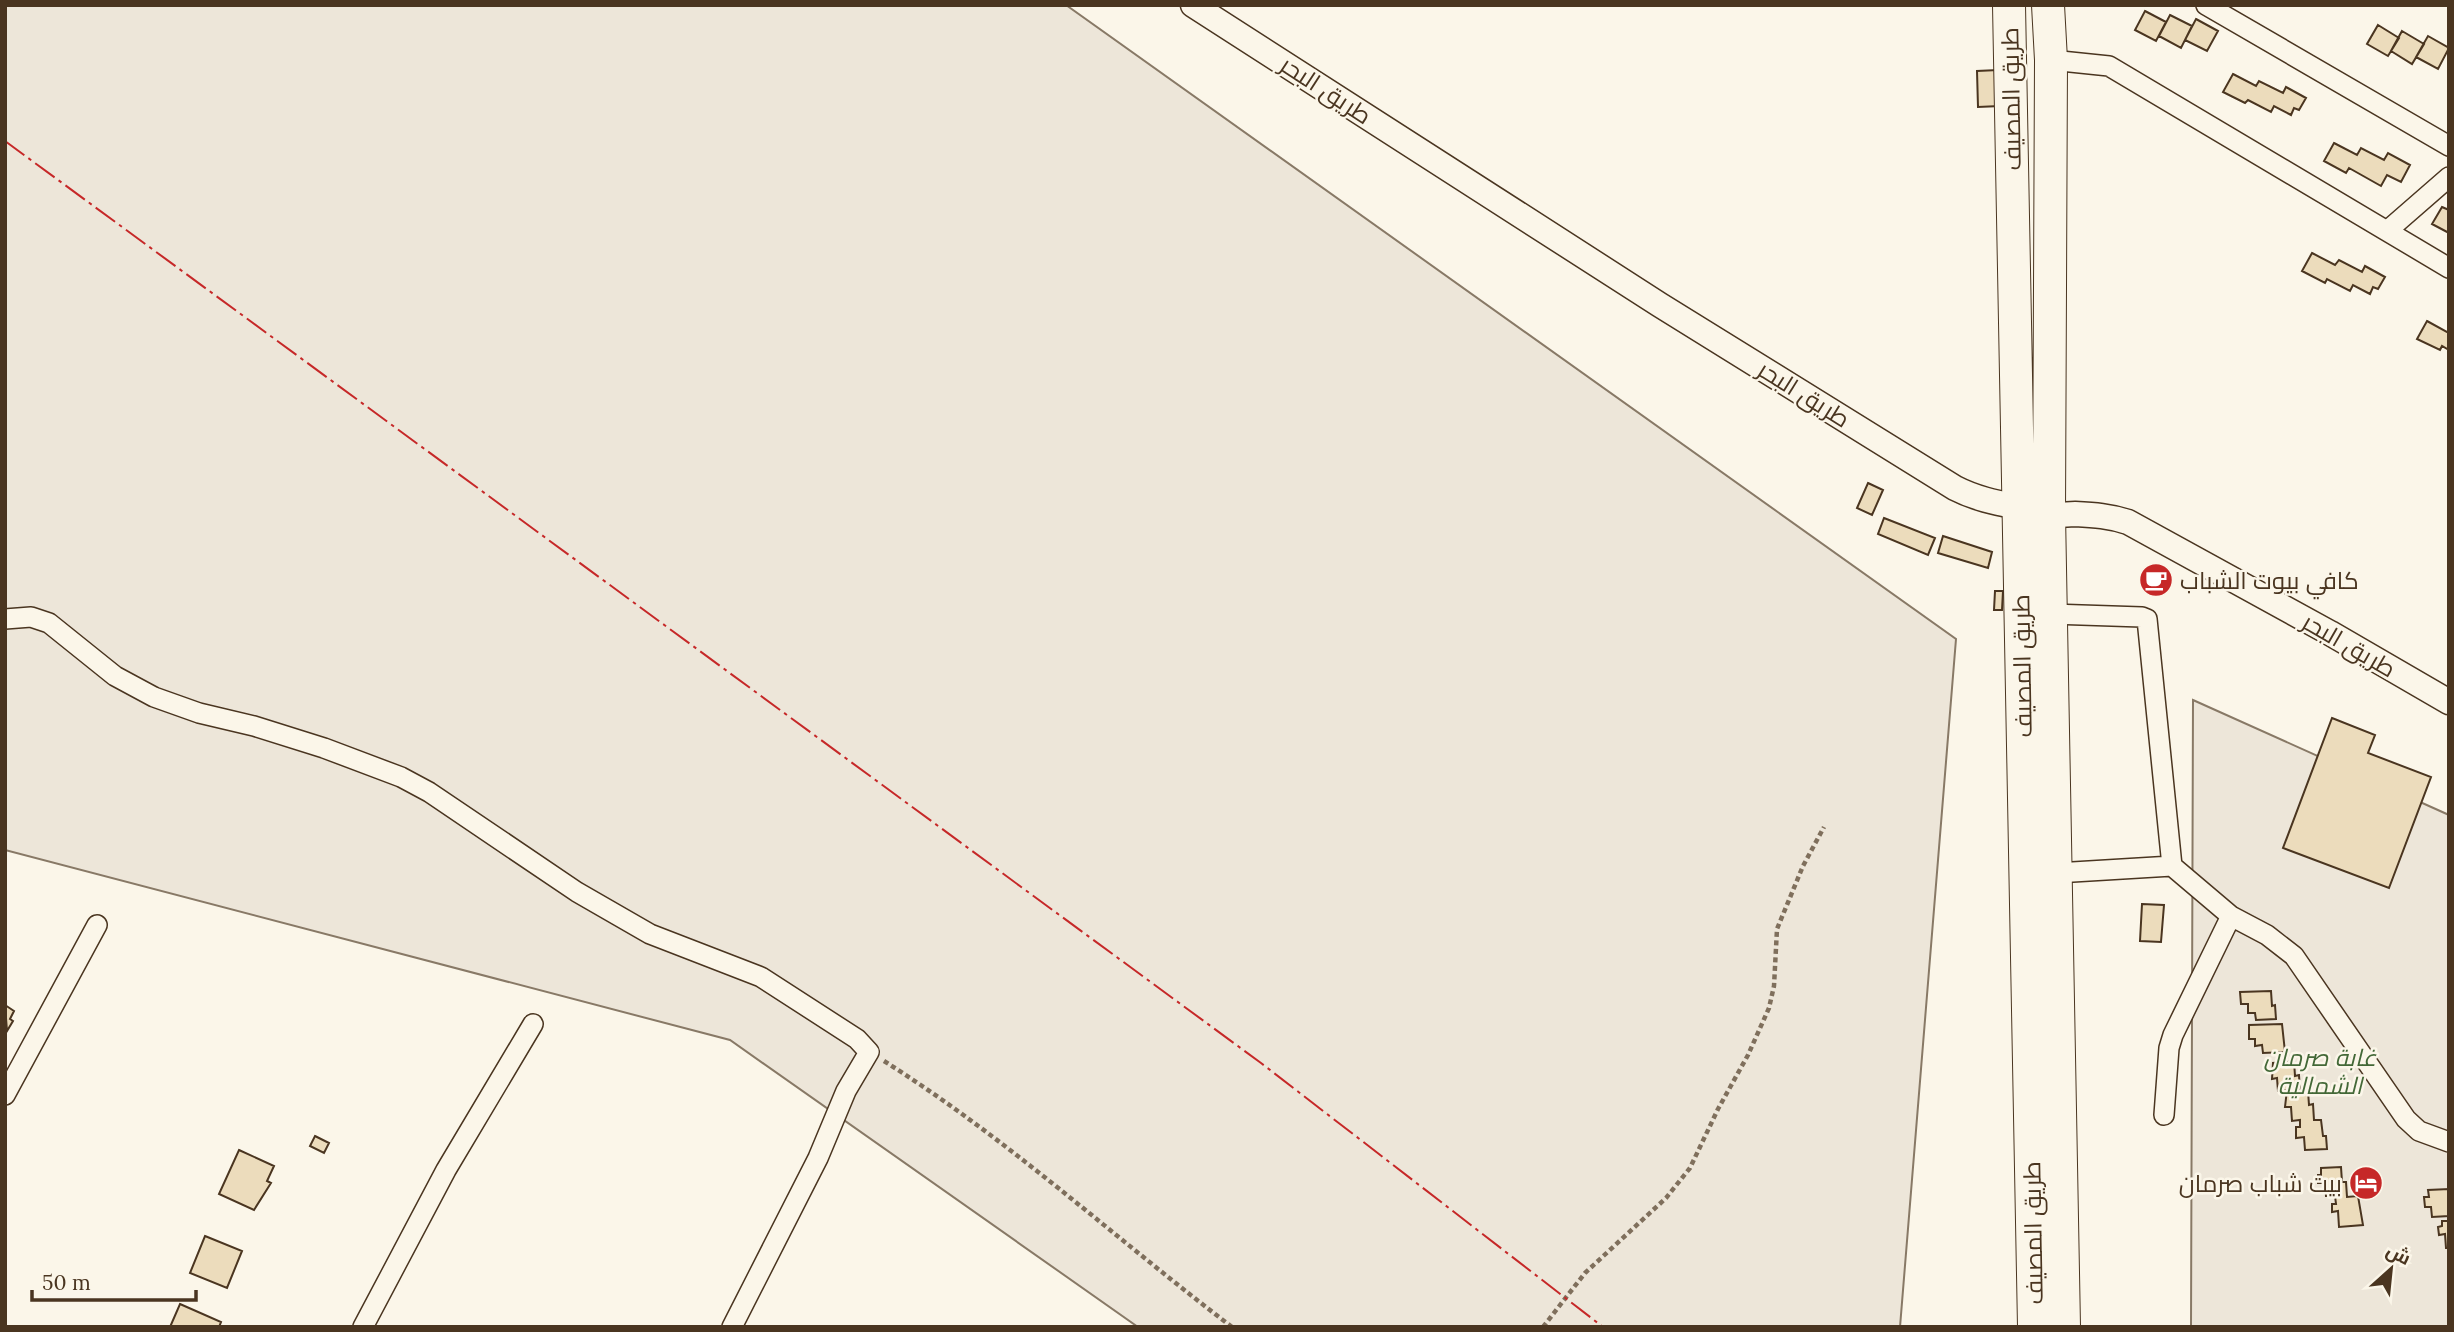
<svg xmlns="http://www.w3.org/2000/svg" width="2454" height="1332" font-family="Lora,Cairo,serif">
  <style>
    .green { fill: #ede6d9; stroke: #887966; stroke-width: 2 }
    .building { fill: #ecdcbc; stroke: #4a3520; stroke-width: 2 }
    .lines { fill: none; stroke-linecap: round; stroke-linejoin: round }
    .minor-casing { stroke: #4a3520; stroke-width: 22 }
    .tertiary-casing { stroke: #4a3520; stroke-width: 27 }
    .primary-casing { stroke: #4a3520; stroke-width: 34 }
    .path { stroke: #7f6f5c; stroke-width: 4.5; stroke-dasharray: 5 3.5; stroke-linecap: butt }
    .minor { stroke: #fbf6e9; stroke-width: 19 }
    .tertiary { stroke: #fbf6e9; stroke-width: 24 }
    .primary { stroke: #fbf6e9; stroke-width: 32 }
    .power { stroke: #c62828; stroke-width: 2; stroke-dasharray: 24 5 3.5 5; stroke-linecap: butt }
    .labels { text-anchor: middle; dominant-baseline: central; stroke-width: 5; stroke-linejoin: round; paint-order: stroke }
    .street-label { font-size: 24px; fill: #4a3520; stroke: #fbf6e9 }
    .poi-label { font-size: 24px; fill: #4a3520; stroke: #fbf6e9; text-anchor: start }
    .park-label { font-size: 24px; font-style: italic; fill: #436837; stroke: #fbf6e9 }
  </style>
  <rect width="100%" height="100%" fill="#fbf6e9"/>
  <path class="green" d="M5,5H1066L1956,639L1900,1327H1138L730,1040L5,850Z
    M2193,700L2449,815V1327H2191Z"/>
  <path class="building" d="M2145,11L2166,22L2156,41L2135,30Z
    M2170,15L2192,26L2181,48L2159,36Z
    M2196,19L2218,31L2207,51L2185,40Z
    M2378,25L2399,38L2388,56L2367,44Z
    M2402,31L2424,44L2412,64L2391,51Z
    M2428,36L2449,48L2438,69L2416,57Z
    M1998,70L2000,106L1978,107L1977,71Z
    M2233,74L2256,86L2259,81L2283,93L2286,87L2306,98L2299,110L2294,108L2291,115L2274,106L2271,112L2248,100L2245,103L2223,92Z
    M2334,143L2357,155L2361,148L2384,160L2388,153L2410,165L2401,182L2387,175L2381,186L2349,168L2346,173L2324,161Z
    M2442,207L2449,210V233L2432,224Z
    M2312,253L2335,265L2339,260L2362,272L2365,266L2385,277L2378,289L2373,287L2370,294L2353,285L2350,291L2327,279L2325,283L2302,271Z
    M2427,321L2449,333V350L2442,346L2440,350L2417,339Z
    M1868,483L1883,490L1872,515L1857,508Z
    M1884,518L1935,538L1928,555L1878,534Z
    M1943,536L1992,552L1988,568L1938,553Z
    M1995,591H2003L2002,610H1994Z
    M2332,718L2375,735L2368,753L2431,777L2389,888L2283,848Z
    M2142,904L2164,905L2161,942L2140,941Z
    M2271,991L2272,1006L2275,1005L2276,1019L2256,1020L2255,1013H2248V1004H2241L2240,992Z
    M5,1005L14,1011L10,1019L13,1021L7,1031Z
    M2282,1024L2285,1052L2263,1053L2262,1045L2255,1046V1039H2249V1025Z
    M2294,1061L2295,1076L2299,1075L2300,1091H2308L2309,1105L2313,1104L2314,1120H2321L2323,1136H2326L2327,1149L2305,1150L2304,1137L2296,1138V1127H2300V1120L2292,1121L2291,1107H2285L2287,1090L2278,1091L2277,1078L2272,1079L2273,1063Z
    M315,1136L329,1143L324,1153L310,1146Z
    M239,1150L274,1166L267,1181L271,1183L254,1210L219,1194Z
    M2341,1167L2342,1182H2346L2347,1197L2358,1196L2363,1225L2339,1227L2338,1211L2332,1212V1204H2336L2335,1196H2326L2325,1183H2318V1175H2321V1168Z
    M2449,1189V1216L2432,1217L2431,1207H2425L2424,1197H2429L2428,1190Z
    M2442,1221H2449V1248H2446L2445,1234L2439,1235L2438,1227L2442,1226Z
    M205,1236L242,1251L227,1288L190,1273Z
    M180,1304L221,1322L219,1327H170Z"/>
  <g class="lines">
    <g class="minor-casing">
      <path id="minor" d="M2206,5L2449,146
        M2051,60L2109,66L2449,268
        M2387,231L2449,177
        M2051,614L2142,617L2147,619L2172,866L2056,873
        M5,619L31,617L49,623L115,676L154,697L199,713L254,726L324,748L401,777L429,792L577,892L650,934L761,977L857,1039L869,1052L846,1091L818,1158L732,1327
        M2231,916L2267,935L2294,956L2406,1119L2419,1131L2449,1142
        M5,1095L97,925
        M2164,1115L2169,1048L2173,1035L2231,916L2172,866
        M363,1327L446,1170L533,1024"/>
    </g>
    <g class="tertiary-casing">
      <path id="tertiary" d="M1193,5L1660,305L1955,488C1986,504 2017,505 2048,514C2056,516 2067,514 2075,514C2094,515 2110,516 2128,522L2330,633L2449,702"/>
    </g>
    <g class="primary-casing">
      <path id="primary" d="M2009,5L2034,1327
        M2048,5L2051,60L2049,514L2064,1327"/>
    </g>
    <path class="path" d="M884,1061C1008,1139 1116,1239 1232,1327
      M1543,1327L1585,1273L1666,1198L1690,1168L1718,1109L1748,1055L1769,1008L1774,986L1777,929L1803,866L1824,827"/>
    <use href="#minor" class="minor"/>
    <use href="#tertiary" class="tertiary"/>
    <use href="#primary" class="primary"/>
    <path class="power" d="M5,141L1261,1063L1603,1327"/>
  </g>
  <defs>
    <g id="cafe-disc" transform="scale(1.75)"><circle r="9.5" fill="#c62828" stroke="#fbf6e9"/><path d="M-5.5-4.5H6V0H3Q3 3.5 0 3.5H-2.5Q-5.5 3.5-5.5 0ZM3-3.2v2h1.7v-2ZM-6 4.5H4V6H-6Z" fill="#fff"/></g>
    <g id="hotel-disc" transform="scale(1.75)"><circle r="9.5" fill="#c62828" stroke="#fbf6e9"/><path d="M-6-4.5h1.5V1H6V5H4.5V3h-9V5H-6ZM-4 0a1.8 1.8 0 1 1 3.6 0ZM.5 0V-2.5h3Q6-2.5 6 0Z" fill="#fff"/></g>
  </defs>
  <g fill-rule="evenodd">
    <use href="#cafe-disc" x="2156" y="580"/>
    <use href="#hotel-disc" x="2366" y="1183"/>
  </g>
  <g class="labels">
    <g class="street-label">
      <text transform="translate(1326 90) rotate(33)">طريق البحر</text>
      <text transform="translate(2011 99) rotate(-91)">طريق المصيف</text>
      <text transform="translate(1804 394) rotate(32)">طريق البحر</text>
      <text transform="translate(2349 645) rotate(30)">طريق البحر</text>
      <text transform="translate(2022 666) rotate(-91)">طريق المصيف</text>
      <text transform="translate(2033 1233) rotate(-91)">طريق المصيف</text>
    </g>
    <g class="poi-label">
      <text x="2180" y="580">كافي بيوت الشباب</text>
      <text x="2342" y="1183" text-anchor="end">بيت شباب صرمان</text>
    </g>
    <g class="park-label">
      <text x="2320" y="1057">غابة صرمان<tspan x="2320" dy="28">الشمالية</tspan></text>
    </g>
  </g>
  <rect width="2454" height="1332" fill="none" stroke="#4a3520" stroke-width="14"/>
  <g transform="translate(2391 1269) rotate(27)" stroke="#fbf6e9" stroke-width="5" paint-order="stroke">
  <path d="M0-5L12 26L0 18L-12 26Z" fill="#4a3520"/>
  <text y="-10" font-size="19" font-weight="bold" text-anchor="middle" fill="#4a3520">ش</text>
  </g>
  <path d="M32 1290v10h164v-10" fill="none" stroke="#4a3520" stroke-width="3.5"/>
  <text x="42" y="1290" font-size="21" fill="#4a3520" stroke="#fbf6e9" stroke-width="5" paint-order="stroke">50 m</text>
</svg>
